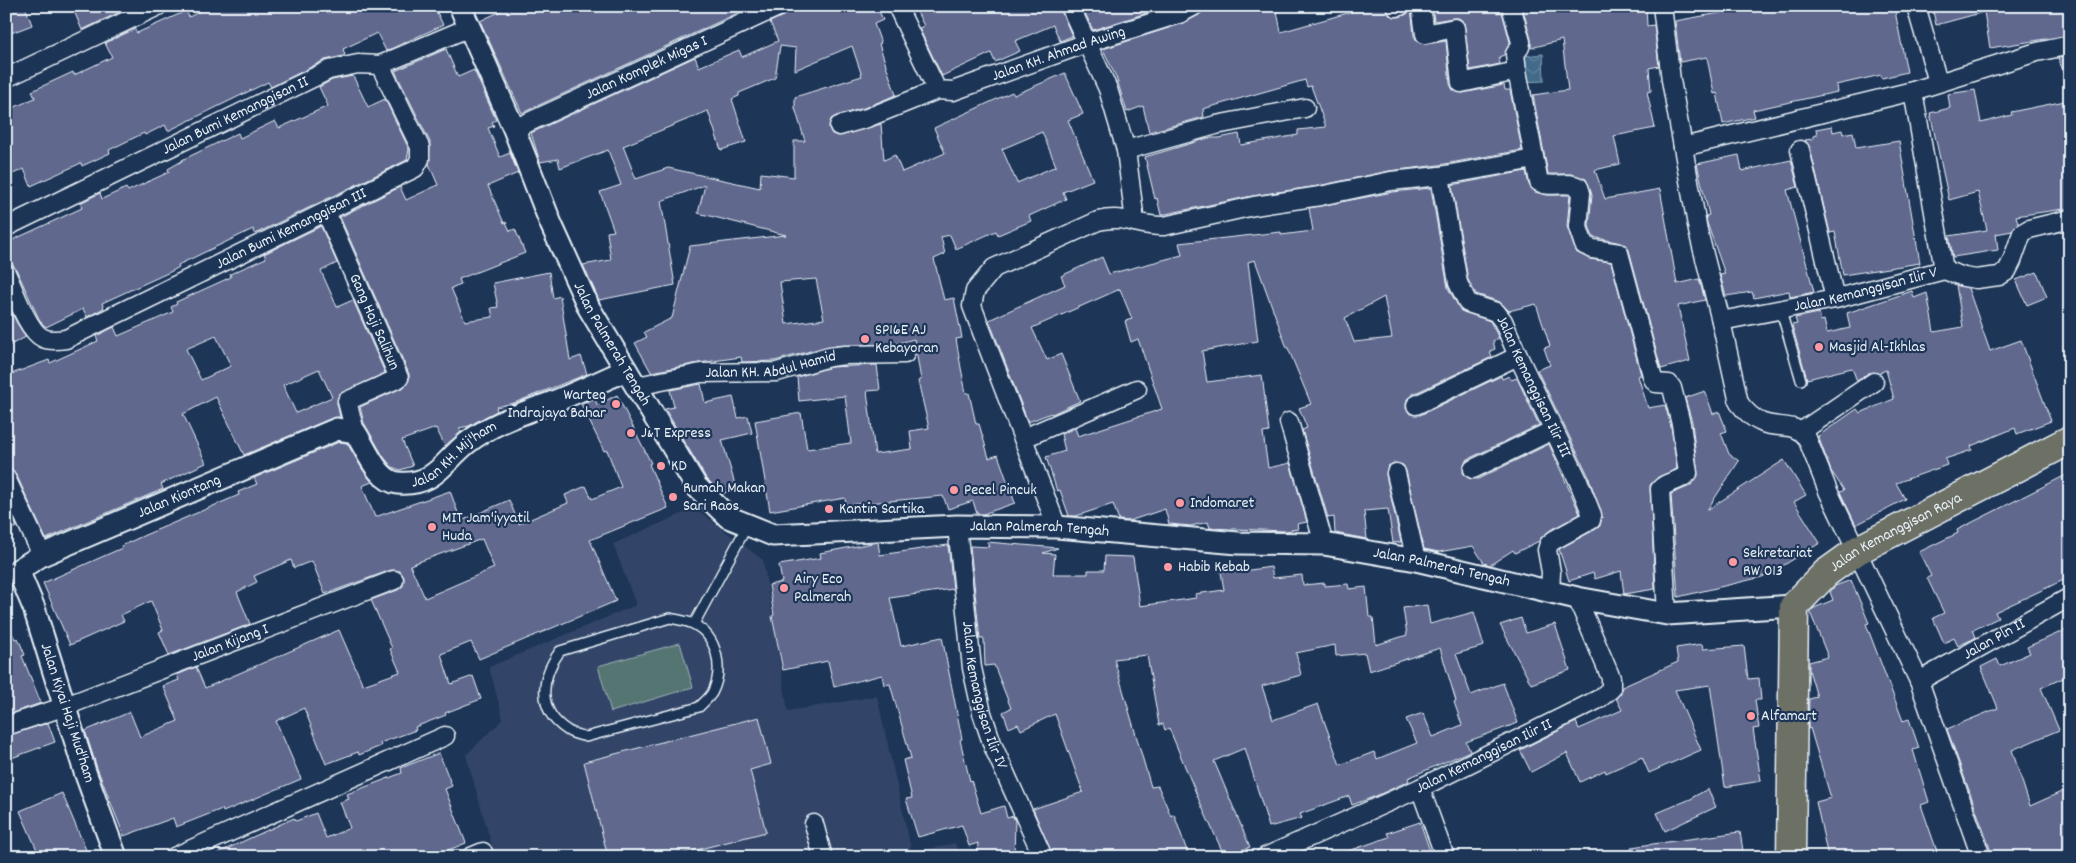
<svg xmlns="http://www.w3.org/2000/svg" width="2076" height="863" font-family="Dekko,sans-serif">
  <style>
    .built { fill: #314468 }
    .grass { fill: #557473; stroke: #9eb2b6 }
    .water { fill: url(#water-waves); stroke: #85a1b7 }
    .building { fill: #60678e; stroke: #e8f1f8; fill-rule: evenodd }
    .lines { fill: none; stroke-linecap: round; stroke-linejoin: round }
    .service-casing { stroke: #e8f1f8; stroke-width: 12 }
    .minor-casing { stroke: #e8f1f8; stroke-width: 21 }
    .tertiary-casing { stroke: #e8f1f8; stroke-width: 25 }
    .primary-casing { stroke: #e8f1f8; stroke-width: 31 }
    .service { stroke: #1d3557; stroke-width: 9 }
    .minor { stroke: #1d3557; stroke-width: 18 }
    .tertiary { stroke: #1d3557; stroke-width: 21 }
    .primary { stroke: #6c7065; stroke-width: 28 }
    .poi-dot { fill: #ff9aa2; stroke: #1d3557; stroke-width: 2 }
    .labels { text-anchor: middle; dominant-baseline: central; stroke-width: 4.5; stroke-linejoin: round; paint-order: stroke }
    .street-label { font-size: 16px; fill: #e8f1f8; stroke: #1d3557 }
    .poi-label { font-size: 16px; fill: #e8f1f8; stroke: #1d3557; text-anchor: start }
  </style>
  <defs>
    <pattern id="water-waves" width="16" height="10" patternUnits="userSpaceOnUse" patternTransform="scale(1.25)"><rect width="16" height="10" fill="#436b8b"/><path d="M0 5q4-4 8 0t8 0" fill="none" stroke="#5e819c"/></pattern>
  </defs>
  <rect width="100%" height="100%" fill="#1d3557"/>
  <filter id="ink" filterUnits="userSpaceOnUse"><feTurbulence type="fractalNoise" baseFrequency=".02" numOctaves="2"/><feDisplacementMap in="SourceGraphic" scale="10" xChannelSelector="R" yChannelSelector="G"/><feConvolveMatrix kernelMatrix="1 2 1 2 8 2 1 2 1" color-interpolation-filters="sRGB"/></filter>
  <g filter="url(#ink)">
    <path class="built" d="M695,508L763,560L788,711L877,696L912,853L955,843L960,857H495L466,755L503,719L489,667L636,605L613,544Z"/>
    <path class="grass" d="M680,643L693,687L611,712L598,666Z"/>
    <path class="water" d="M1543,54L1544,81L1524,82L1523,56Z"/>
    <path class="building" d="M6,6H25L32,25L6,35Z
      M72,6H125L126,9L82,30Z
      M210,6H434L443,25L386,51L377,33L343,49L345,55L343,56L325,60L271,87L268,82L168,131L165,125L145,135L144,133L109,150L110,153L82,166L81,163L31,186L24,169L6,177V111L35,98L32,91L73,72L74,75L112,57L105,43L135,29L137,33L186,11L189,17Z
      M498,6H753L522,113L480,21L501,11Z
      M791,6H877L883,20L874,24L881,43L879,44L896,95L864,108L836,116L831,119L829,128L832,134L841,136L881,124L884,160L895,155L902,172L945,153L934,128L1012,92L1014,95L1065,73L1083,114L1068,120L1093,180L1063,192L1066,199L1029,216L1031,221L998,235L996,231L956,249L950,235L941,237L945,254L934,259L944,300L954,298L962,338L956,339L961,368L966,393H969L976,424H979L989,458L998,455L1015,503L983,514H977L973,501L948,509L943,496L846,505L845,498L770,511L755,421L801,413L807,449L851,443L845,396L799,401L797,377L831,367L877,365L880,390L867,391L875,454L912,449L910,431L929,428L918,381L921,380L914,339L896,344L828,346L775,361L742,362L741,357L699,363L651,372L635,343L647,337L644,332L672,318L690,246L786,235L698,213L705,185L661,201L675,285L599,300L583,265L611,260L607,232L614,231L600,192L621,185L608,150L560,168L558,159L540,162L531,133L695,57L699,67L739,50L742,57L778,41L770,22L785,15L789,12ZM780,46L796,48L795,70L852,46L862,76L795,97V108L805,141H794V177L761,173L760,188L668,168L636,179L623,146L708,111L721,150L746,142L732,99L739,96V93L775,78ZM1042,132L1056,166L1017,183L1002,149ZM816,279L824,319L786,324L780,282Z
      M914,6H1059L1072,36L1060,41L1053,25L1015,41L1020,51L995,62L991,53L942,76L919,28L924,26Z
      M1113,6H1168L1093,30L1085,13Z
      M1205,6H1276L1281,32L1372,6H1386L1389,15L1399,17L1407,14L1411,6L1414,36L1417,41L1427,44L1446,41L1450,84L1453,90L1463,93L1504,85L1505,90H1510L1522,150L1439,165L1389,171L1318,186L1252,196L1161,215L1157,198L1155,199L1145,157L1209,138H1219L1239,134L1241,145L1298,135V130L1326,127L1311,86L1307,87L1305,80L1203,109L1204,117L1149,132L1143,106L1127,112L1116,77L1103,49L1184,23L1199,15Z
      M1432,6H1494L1496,13L1502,12L1510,42L1504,55L1499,57L1500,64L1470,70L1464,22L1459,18H1453L1434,21Z
      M1522,6H1646L1647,26L1654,25L1659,66L1649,68L1651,91L1647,92L1655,128L1614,136L1620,164L1595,170L1605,199L1660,189L1677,284L1699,279L1705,300L1678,306L1690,361L1661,369L1629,250L1621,243L1593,237L1589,226L1592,194L1586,179L1571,174H1548L1533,95L1568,90L1562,40L1531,48V39Z
      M1759,6H1894L1907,72L1882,78L1881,75L1836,85L1837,92L1753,110L1755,117L1723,124L1717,93L1714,94L1707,57L1680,62L1675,21Z
      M1932,6H2065L2070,35L1990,48L1984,12L1936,25Z
      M446,49L458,77L474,70L496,120L492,122L494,126L488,128L500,157L510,153L518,173L488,186L504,223L506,222L510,231L515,229L525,253L459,279L461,284L451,288L465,321L493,317L491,308L498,307L493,283L549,272L553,298L560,296L570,360L581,356L587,374L514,403L496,407L497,411L469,426L459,428L461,432L445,446L436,428L402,440L413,466L400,470L392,467L383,456L364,423L360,407L404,387L409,380V374L340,217L400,187L406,200L438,185L429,164L430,142L395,71Z
      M2070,56V84L2068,85L2058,58Z
      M353,76L368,107L385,99L409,149L407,160L255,234L253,229L178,265L179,267L172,271L102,303L104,308L87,317L83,309L46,327L40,321L16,269L12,264L6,262V243L82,208L80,203L100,193L102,199L126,188L128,191L169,172L168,169L182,161V160L238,133L240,138L275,121L279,128L328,106L319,87L332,80Z
      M1975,90L1981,123L2012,115L2011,112L2070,100V208L2016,216L2018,223L2012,231L1996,234L1998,250L1953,257L1949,236L1987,230L1978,192L1949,200L1930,113L1950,108L1948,94Z
      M1832,126L1833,132L1842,130L1843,134L1853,132L1856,148L1899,141L1920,263L1843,275L1835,232L1830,233L1810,148L1805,140L1813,139V136L1817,135L1816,129Z
      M1739,155L1742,171L1791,160L1798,187L1787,190L1814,292L1790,297L1789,291L1754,298L1752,292L1726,296L1720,275L1725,274L1707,223L1706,216L1709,215L1697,164Z
      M1526,171L1529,185L1535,192L1547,195H1570L1567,226L1576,252L1589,259L1611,262L1641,375L1638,376L1648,408L1665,405L1671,426L1677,469L1658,477L1650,485L1655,589L1624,594L1621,571L1595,579L1593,573L1569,581L1559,549L1596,529L1600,526L1602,517L1588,475L1537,370L1550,365L1544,348L1550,346L1536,304L1509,311L1500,302L1476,294L1468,280L1452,185Z
      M1431,188L1448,288L1461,311L1490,321L1499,338L1493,341L1495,349L1490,351L1492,357L1411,395L1407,399L1406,409L1410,414L1420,415L1501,376L1502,379L1509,376L1511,380L1517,378L1539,425L1468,459L1464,464L1463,473L1468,478L1478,479L1549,444L1580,514L1549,531L1539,541L1515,553L1513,550L1490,565L1484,563L1473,546L1439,552L1424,549L1406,471L1403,465L1394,463L1388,466L1386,475L1401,542L1393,543L1388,509L1364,511L1367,539L1335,533L1334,517L1328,518L1302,430L1307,428L1299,408L1311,404L1288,348H1287L1255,260L1248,262L1258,341L1202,351L1207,382L1262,375L1269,432L1263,433L1268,468L1290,463L1307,522L1297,524L1298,529L1285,531L1210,528L1208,522L1191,526L1169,524L1165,509L1129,521L1119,520L1113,504L1076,516H1069L1060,490L1057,491L1046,457L1065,451L1061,434L1075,428L1078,436L1162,409L1138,339L1131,342L1125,321L1132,319L1120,289L1032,328L1047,360L1061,354L1080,401L1052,414L1051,413L1028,422L989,320L1065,285L1061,276L1102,257L1109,274L1182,255L1179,243L1281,232V235L1313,231L1309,208L1393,192ZM1384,297L1392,338L1354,342L1345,318Z
      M321,226L337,263L321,271L337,307L353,300L385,373L339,394L337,403L340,417L332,418L244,455L216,397L183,414L206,463L161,484L163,489L46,539L16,474L12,469L6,467V376L49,360L50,363L98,341L96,336L114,327L118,336L173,312L171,307L177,304L176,302L231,277L230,274L266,258L264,254ZM216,336L231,366L201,380L186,349ZM319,369L332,397L296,413L283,385Z
      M2037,272L2047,297L2027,305L2016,280Z
      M1956,285L1968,288L1990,351L2021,340L2051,421L2017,434L2015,428L1971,446L1972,450L1945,459L1947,465L1896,483L1905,499L1856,525L1840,492L1844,490L1831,471L1818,436L1857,409L1860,413L1894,399L1886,370L1879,373H1868L1857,381L1852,368L1807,379L1792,325L1797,324L1795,318L1819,313L1821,321L1824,320L1827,333L1850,328L1847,313L1912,291L1914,298L1927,293L1934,332L1963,327Z
      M6,301L17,323L26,337L6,347Z
      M701,384L705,403L733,397L738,418L748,416L752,433L722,440L736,488L722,494L706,478L665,409L674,407L670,390Z
      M1705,391L1713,414L1719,411L1727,431L1721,433L1729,454L1739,461L1707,510L1784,460L1806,495L1794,502L1820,543L1766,576L1678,597L1671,494L1690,486L1698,476L1692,422L1685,398Z
      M617,395L651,463L649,464L668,508L590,540L616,601L479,659L471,642L441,654L451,684L473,676L481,699L445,713L446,715L415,727L416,730L380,743L381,746L359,755L358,752L326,764L304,708L276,721L301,779L223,812L222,809L176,827L173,818L124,836L97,768L85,731L130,712L140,737L178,721L163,686L179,680L177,675L196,667L205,688L339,630L363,685L400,672L390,649L392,648L371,600L398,590L403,586L404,577L400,571L391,570L325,594L312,561L294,568L291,560L254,576L257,582L237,592L250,624L169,655L159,632L163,630L151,601L121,615L124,621L70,645L43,583L122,548L121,546L145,535L239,495L238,492L257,484L254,478L339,442L347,443L363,470L372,482L362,486L375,517L450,491L461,521L509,500L519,524L568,503L565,495L586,486L592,499L621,487L607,450L604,451L581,404L595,398L597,405ZM482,539L494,568L425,598L410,565Z
      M2070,473V577L1995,612L1998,618L1973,630L1976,637L1973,639L1958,646L1954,638L1944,643L1933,618L1944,613L1927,578L1931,576L1919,552L1958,533L1957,530Z
      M6,504L17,527L6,532Z
      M878,542L880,555L948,545L953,589L890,598L901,646L942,637L962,739L960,740L970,781L971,780L981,813L1004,806L1007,818L1013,816L1015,821L1014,857H977L978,843L969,846L962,825L918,837L906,799L912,798L903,760L911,758L890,684L884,685L882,675L834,687L828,661L783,670L772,616L774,615L769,585L782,582L779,565L821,558L820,553Z
      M987,542L1058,548L1043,553L1055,554L1053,574H1088V570H1104L1105,556L1133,557L1140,606L1196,598L1195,594L1224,590L1221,572L1243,569V571L1271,567L1273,578L1302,575L1303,585L1325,583V586L1348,584L1349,589L1366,587L1369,617H1373L1376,645L1407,635L1403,608L1427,605L1430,624L1474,612L1484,646L1456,654L1471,695L1503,683L1518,723L1466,742L1470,751L1408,778L1409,781L1376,796L1352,805L1349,796L1300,814L1302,818L1269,827L1245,748L1214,761L1250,847L1225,857L1201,805L1169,728L1165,730L1163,724L1159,725L1147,655L1114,659L1151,787L1158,786L1171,816L1174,814L1189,857H1053L1033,809L1083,792L1055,714L1021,730L1018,724L1009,728L1003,712L1011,708L994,665L985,666L984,639H980L970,546L989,547ZM1335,645L1336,656L1365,653L1369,671L1440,648L1456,701L1454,702L1462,725L1433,737L1423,713L1406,719L1417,743L1377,759L1374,752L1340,765L1318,704L1273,720L1262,686L1301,675L1296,653Z
      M1851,580L1869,623L1866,624L1903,721L1909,719L1919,748L1913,750L1929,802L1921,805L1939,857H1828L1816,802L1831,798L1810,728L1808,729L1809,699L1817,697L1809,670V662L1828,657L1810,612L1814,608L1833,600L1830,592L1835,586Z
      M1521,618L1526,633L1555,624L1570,670L1531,684L1500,625Z
      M6,620L15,639L18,638L25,655L22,656L41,703L6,715Z
      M2070,628V675L2041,688L2059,730L2012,750L2030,806L2070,788V857H1993L1947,729L1998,708L1981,667L1997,659L2000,666L2030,653L2027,647Z
      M1702,644L1703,649L1744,646L1748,679L1759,678L1761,700H1755L1759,728L1753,729L1761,781L1725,787L1710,685L1675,690L1701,750L1649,773L1642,757L1606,773L1605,770L1580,782L1567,753L1531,772L1520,750L1576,722L1579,729L1622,710L1616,698L1621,693L1622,687L1678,662L1676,648Z
      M759,717L771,764L750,770L766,832L669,857H608L584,762Z
      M48,723L55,742L6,760V736Z
      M439,753L452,786L445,789L466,843L431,857H209L294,818L296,821L316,813L326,838L350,828L340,802L349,799L347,794L402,773L401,768Z
      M1708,789L1716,807L1665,831L1657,813L1693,798V797Z
      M62,793L89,857H40L20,811Z
      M1420,822L1432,857H1340V854L1389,837L1387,833Z
      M1740,832L1744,857H1632L1631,847Z"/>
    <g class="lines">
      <g class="service-casing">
        <path id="service" d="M1781,311L1801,380
          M670,618C678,620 687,621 693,624C718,636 724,670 712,693C709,698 703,703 699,707L586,737C580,735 572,734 567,730C536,710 541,677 560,651Z
          M694,624L747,526"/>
      </g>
      <g class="minor-casing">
        <g id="minor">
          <path id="s1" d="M897,6L937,90L953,91L1087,43L1179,14L1194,6"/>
          <path d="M1070,6L1108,89L1126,150L1135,222"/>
          <path d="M1421,6L1425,34L1455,28L1461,83L1517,71"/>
          <path d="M1511,6L1521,42L1520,47L1515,54L1517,71L1539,182C1552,189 1566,180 1579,187L1581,193L1578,227L1584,245L1593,249L1619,253L1653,379L1656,383L1669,384L1672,388L1681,424L1688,473C1677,484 1668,480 1660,489L1667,614"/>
          <path d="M1662,6L1671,80L1698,231L1721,321L1739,403C1745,411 1753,419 1763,423C1780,429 1795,422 1807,438L1828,491L1919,681L1981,857"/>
          <path d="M1916,6L1938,82"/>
          <path d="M1396,7L1400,6"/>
          <path d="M6,78L158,6"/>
          <path d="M1913,91L1944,270"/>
          <path d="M839,126L867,118L937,90"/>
          <path id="s2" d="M514,129L780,6"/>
          <path d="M1683,147L1913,91L2037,52L2070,45"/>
          <path d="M1126,150L1216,125L1305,108"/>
          <path d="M1800,150L1835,299"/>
          <path id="s3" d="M1440,176L1458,283L1468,303L1496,312L1503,321L1518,356L1578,480L1592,515L1591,520L1587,522L1554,540L1549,544L1547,550L1551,572L1550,592"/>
          <path id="s4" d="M326,212L399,378L347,401L355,432"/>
          <path id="s5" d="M6,227L329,70L358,64L380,65L470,27"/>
          <path id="s6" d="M6,273C14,289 27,331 43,338C49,341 59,340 66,339L415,168L420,159V147L380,65"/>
          <path id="s7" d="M1721,321L1835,299L1944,270L1964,277L1976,279L1999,276L2007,271L2012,261L2022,233L2029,229L2070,219"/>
          <path id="s8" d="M637,386L701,373L777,372L829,357L845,355L905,354"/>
          <path d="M1416,405L1518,356"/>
          <path d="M1289,422L1324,544"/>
          <path d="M1802,431L1874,382"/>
          <path d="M1024,438L1137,389"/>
          <path d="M1473,469L1553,430"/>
          <path d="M1396,473L1416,560"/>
          <path d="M6,478L42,555"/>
          <path id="s9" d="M957,526L972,668L982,713L993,746L1043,857"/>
          <path d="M1057,527L972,306L975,291L994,268L1098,221C1126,214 1137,227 1164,226L1254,206L1320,196L1391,181L1440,176L1534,159"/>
          <path id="s10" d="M1919,681L2070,597"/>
          <path id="s11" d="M6,726L66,706L394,580"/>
          <path d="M1420,788L1445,857"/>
          <path d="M814,824L823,857"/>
          <path d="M174,857L445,736"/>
          <path d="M471,857L483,852"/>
          <path id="s12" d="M1265,857L1420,788L1599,699L1611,689V678L1577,598"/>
        </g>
      </g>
      <g class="tertiary-casing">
        <g id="tertiary">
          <path id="s13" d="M460,6L514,129L551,224L589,308L696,486L728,517L773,535L957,526L1057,527L1238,543L1324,544L1416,560L1577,598L1667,614L1794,606"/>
          <path id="s14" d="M116,857L85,772L34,608L18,570L42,555L337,429L355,432C366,448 377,481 398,483C435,486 443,462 467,443C492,423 524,413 553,402C578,392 602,381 626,370"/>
        </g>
      </g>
      <g class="primary-casing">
        <g id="primary">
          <path id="s15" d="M1791,857L1794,606L1826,573L1858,550L2070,440"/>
        </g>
      </g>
      <use href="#service" class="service"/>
      <use href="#minor" class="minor"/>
      <use href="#tertiary" class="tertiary"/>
      <use href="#primary" class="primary"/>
    </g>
  </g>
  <g class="poi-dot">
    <circle cx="865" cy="339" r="5"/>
    <circle cx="1819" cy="347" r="5"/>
    <circle cx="616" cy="404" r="5"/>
    <circle cx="631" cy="433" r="5"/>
    <circle cx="661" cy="466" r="5"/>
    <circle cx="954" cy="490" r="5"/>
    <circle cx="673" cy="497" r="5"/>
    <circle cx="1180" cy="503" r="5"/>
    <circle cx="829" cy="509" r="5"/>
    <circle cx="432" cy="527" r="5"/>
    <circle cx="1733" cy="562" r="5"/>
    <circle cx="1168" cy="567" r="5"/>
    <circle cx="784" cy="588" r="5"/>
    <circle cx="1751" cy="716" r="5"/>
  </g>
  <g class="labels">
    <g class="street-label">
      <text stroke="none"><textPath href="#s1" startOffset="221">Jalan KH. Ahmad Awing</textPath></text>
      <text stroke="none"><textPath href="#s2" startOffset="146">Jalan Komplek Migas I</textPath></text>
      <text stroke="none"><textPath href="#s5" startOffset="255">Jalan Bumi Kemanggisan II</textPath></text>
      <text stroke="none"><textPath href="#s6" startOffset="350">Jalan Bumi Kemanggisan III</textPath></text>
      <text stroke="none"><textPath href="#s7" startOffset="148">Jalan Kemanggisan Ilir V</textPath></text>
      <text stroke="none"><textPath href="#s4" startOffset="120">Gang Haji Salihun</textPath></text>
      <text stroke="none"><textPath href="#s13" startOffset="371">Jalan Palmerah Tengah</textPath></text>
      <text stroke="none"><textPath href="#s8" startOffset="136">Jalan KH. Abdul Hamid</textPath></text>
      <text stroke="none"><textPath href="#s3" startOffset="244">Jalan Kemanggisan Ilir III</textPath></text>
      <text stroke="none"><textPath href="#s14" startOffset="805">Jalan KH. Mij'ham</textPath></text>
      <text stroke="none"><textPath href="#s14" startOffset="481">Jalan Kiontang</textPath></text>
      <text stroke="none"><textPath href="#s13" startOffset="896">Jalan Palmerah Tengah</textPath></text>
      <text stroke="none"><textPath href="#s15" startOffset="378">Jalan Kemanggisan Raya</textPath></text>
      <text stroke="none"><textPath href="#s13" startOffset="1301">Jalan Palmerah Tengah</textPath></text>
      <text stroke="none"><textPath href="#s10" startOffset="86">Jalan Pln II</textPath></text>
      <text stroke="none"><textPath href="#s11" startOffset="239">Jalan Kijang I</textPath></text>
      <text stroke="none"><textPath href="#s9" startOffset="172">Jalan Kemanggisan Ilir IV</textPath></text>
      <text transform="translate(67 713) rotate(72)">Jalan Kiyai Haji Mud'ham</text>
      <text stroke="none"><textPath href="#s12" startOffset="241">Jalan Kemanggisan Ilir II</textPath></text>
    </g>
    <g class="poi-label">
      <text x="875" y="330">SP16E AJ<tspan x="875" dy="18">Kebayoran</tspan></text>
      <text x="1829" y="347">Masjid Al-Ikhlas</text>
      <text x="606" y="395" text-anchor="end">Warteg<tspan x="606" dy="18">Indrajaya Bahar</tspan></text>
      <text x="641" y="433">J&amp;T Express</text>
      <text x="671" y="466">KD</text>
      <text x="683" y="488">Rumah Makan<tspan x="683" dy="18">Sari Raos</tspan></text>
      <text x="964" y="490">Pecel Pincuk</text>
      <text x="1190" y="503">Indomaret</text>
      <text x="839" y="509">Kantin Sartika</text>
      <text x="442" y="518">MIT Jam'iyyatil<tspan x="442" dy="18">Huda</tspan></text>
      <text x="1743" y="553">Sekretariat<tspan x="1743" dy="18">RW 013</tspan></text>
      <text x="1178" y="567">Habib Kebab</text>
      <text x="794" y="579">Airy Eco<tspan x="794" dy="18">Palmerah</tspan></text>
      <text x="1761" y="716">Alfamart</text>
    </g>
  </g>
  <rect width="2076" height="863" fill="none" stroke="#1d3557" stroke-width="25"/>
  <rect x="12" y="12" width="2051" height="838" fill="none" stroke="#e8f1f8" stroke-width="2" filter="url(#ink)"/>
</svg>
